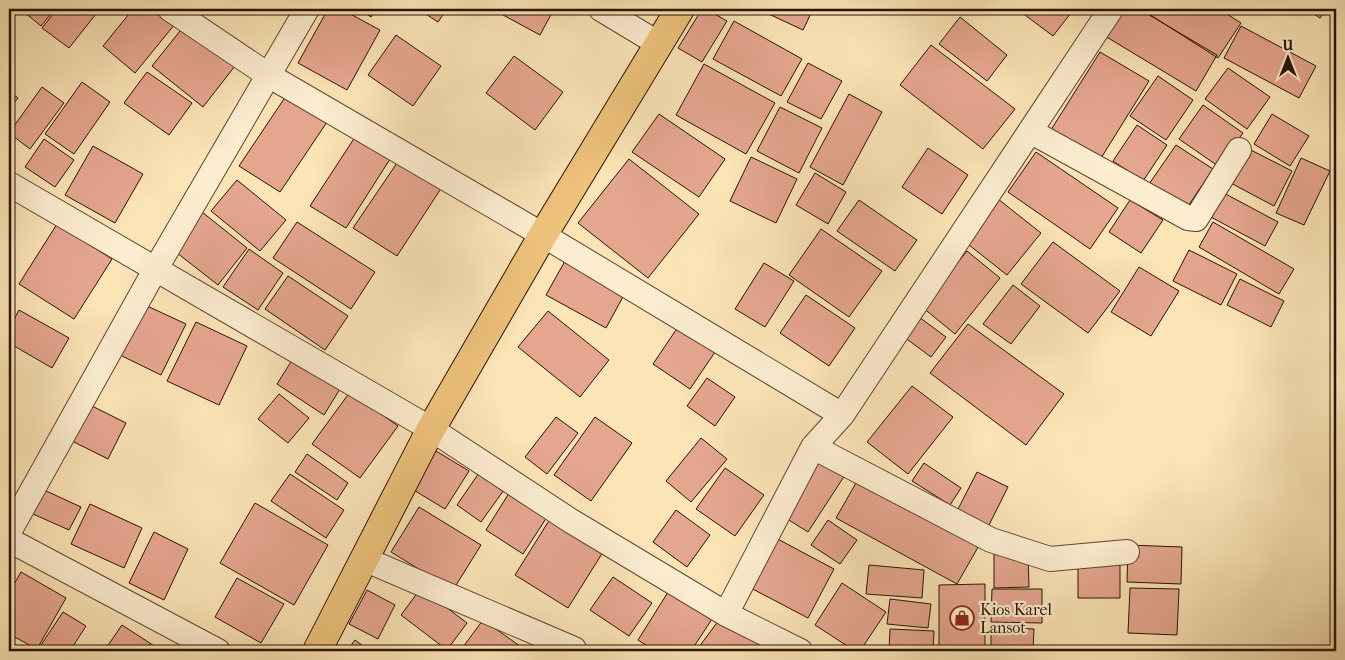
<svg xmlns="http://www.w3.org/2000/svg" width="1345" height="660" font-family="'IM FELL French Canon',serif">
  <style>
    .building { fill: #e5a690; stroke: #2b1201 }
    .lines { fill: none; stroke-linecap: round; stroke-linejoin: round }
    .minor-casing { stroke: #5f462e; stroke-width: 26 }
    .trunk-casing { stroke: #2b1201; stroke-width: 30 }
    .minor { stroke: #fcedd0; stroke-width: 24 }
    .trunk { stroke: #eec27b; stroke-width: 28 }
    .labels { text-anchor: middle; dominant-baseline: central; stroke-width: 4.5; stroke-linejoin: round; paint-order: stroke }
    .poi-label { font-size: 16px; fill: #2b1201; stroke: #fcedd0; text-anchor: start }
  </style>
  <rect width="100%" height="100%" fill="#fbe4b6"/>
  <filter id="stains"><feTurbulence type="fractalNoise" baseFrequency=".004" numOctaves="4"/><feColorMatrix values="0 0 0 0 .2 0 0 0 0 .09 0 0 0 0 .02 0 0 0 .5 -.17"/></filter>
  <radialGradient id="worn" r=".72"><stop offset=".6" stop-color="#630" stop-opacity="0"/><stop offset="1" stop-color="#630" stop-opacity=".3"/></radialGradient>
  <path class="building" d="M26,9H55L41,26L24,12Z
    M57,9H100L69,48L42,28Z
    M133,9H156L175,24L135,73L103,46Z
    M328,9H341L380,30L347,90L298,63Z
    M359,9H377L371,17Z
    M418,9H447L438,22Z
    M492,9H554L540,35Z
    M702,9H706L727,21L702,62L678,48Z
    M758,9H813L803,30Z
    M1017,9H1074L1053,36Z
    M1121,9H1139L1217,55L1196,91L1105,36Z
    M1141,9H1219L1241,23L1218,58Z
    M1307,9H1327L1320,18Z
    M960,17L1007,55L987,81L939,44Z
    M734,21L802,59L781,96L713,59Z
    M184,26L235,66L203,107L152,66Z
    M1241,26L1316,66L1299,98L1224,58Z
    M396,35L441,66L413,106L368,75Z
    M931,45L1015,109L983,149L900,85Z
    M1100,52L1149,81L1098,163L1049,133Z
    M514,56L563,92L535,130L486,93Z
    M808,63L842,81L821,119L787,102Z
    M704,64L775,103L746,154L676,115Z
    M1228,68L1270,97L1247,129L1205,99Z
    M147,72L192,103L169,135L124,103Z
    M1158,76L1193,100L1166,140L1130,116Z
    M82,82L110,102L74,154L45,134Z
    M42,87L64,103L30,149L9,133Z
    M9,91L18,98L9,109Z
    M849,94L882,112L843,185L810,167Z
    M286,96L327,122L280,192L239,166Z
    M1203,105L1243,133L1218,166L1179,139Z
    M780,107L822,128L799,173L757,151Z
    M659,114L725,159L699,197L632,152Z
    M1272,114L1309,136L1290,166L1254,144Z
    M1137,125L1167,145L1143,181L1113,161Z
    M357,134L392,156L346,228L310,206Z
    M44,139L74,160L55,187L25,167Z
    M1176,145L1213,169L1184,212L1147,187Z
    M93,146L143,174L115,223L65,195Z
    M1243,146L1292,171L1274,206L1225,180Z
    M928,148L968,175L942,214L902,187Z
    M1036,152L1118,208L1090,249L1008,192Z
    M751,157L797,179L776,223L730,201Z
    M1301,158L1330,171L1304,225L1276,213Z
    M629,159L699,214L648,278L578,223Z
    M399,160L442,187L397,256L353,228Z
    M815,173L846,192L828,224L796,205Z
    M237,180L286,220L260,251L211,211Z
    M1222,192L1278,222L1265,246L1209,216Z
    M998,199L1041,233L1007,275L964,241Z
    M859,200L917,240L895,271L837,231Z
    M1130,200L1163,220L1141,253L1109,232Z
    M202,212L247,248L218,285L172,249Z
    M297,222L375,272L351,309L273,258Z
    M1213,222L1294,269L1279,294L1199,247Z
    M57,224L112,259L74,319L19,284Z
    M821,229L882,271L849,317L789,275Z
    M1053,242L1120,291L1088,333L1021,284Z
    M249,249L283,273L258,310L223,287Z
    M1189,250L1237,274L1221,305L1173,281Z
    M967,251L1000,278L955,334L922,307Z
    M565,261L625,293L606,328L546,295Z
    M764,263L794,281L765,327L735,309Z
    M1139,267L1179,291L1151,336L1111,312Z
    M288,276L348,316L325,350L265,309Z
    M1240,279L1284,301L1271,327L1227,305Z
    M1013,285L1040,306L1011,344L983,324Z
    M806,295L855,328L829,366L780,333Z
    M145,305L186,324L161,375L120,355Z
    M19,310L69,338L52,368L9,343V329Z
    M548,311L609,360L580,397L518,347Z
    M919,317L946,337L931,357L904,337Z
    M196,322L247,346L219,405L167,381Z
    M968,324L1064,394L1026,445L930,373Z
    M678,327L715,352L690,389L653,364Z
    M296,354L343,384L324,415L277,384Z
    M707,378L735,397L715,426L687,406Z
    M912,386L953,417L908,474L867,442Z
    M350,392L398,426L360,478L312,444Z
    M279,394L309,418L288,443L258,419Z
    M84,402L126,423L108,459L66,438Z
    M556,417L578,433L547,474L525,457Z
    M595,417L632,443L591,501L554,475Z
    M701,438L727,459L691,502L666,481Z
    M436,451L469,471L445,509L412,489Z
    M307,454L348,483L337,500L295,472Z
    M817,458L845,475L808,532L781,515Z
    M924,463L961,488L950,505L912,481Z
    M725,468L764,495L735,536L696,509Z
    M481,470L506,487L481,522L457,505Z
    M977,472L1008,487L987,529L956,513Z
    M290,474L344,510L326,538L271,501Z
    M860,476L981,542L957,584L836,518Z
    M44,490L81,507L69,530L33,514Z
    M511,490L549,514L523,554L486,530Z
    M255,503L328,545L294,605L220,563Z
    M90,504L142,528L124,568L71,544Z
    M419,507L481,545L453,590L391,552Z
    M676,510L710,535L687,567L653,542Z
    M550,519L603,552L568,608L515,575Z
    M828,520L857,540L840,564L811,545Z
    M154,532L188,549L164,600L129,583Z
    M772,536L834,569L808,618L745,585Z
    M1128,545L1182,547L1181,584L1127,582Z
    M994,554H1028L1029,587L994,588Z
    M1078,560H1120V598H1078Z
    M869,565L924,570L922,598L866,594Z
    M21,572L66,598L37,649L9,634V593Z
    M613,577L652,603L629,636L590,610Z
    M237,578L284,604L261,643L215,617Z
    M842,583L886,612L860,651H855L815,625Z
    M985,584V651H939V585Z
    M421,588L467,623L447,650L401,615Z
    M1130,588L1179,589L1177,635L1128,633Z
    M670,589L714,616L691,651H655L638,640Z
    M992,589H1042V623L991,622Z
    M367,590L395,605L378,639L349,624Z
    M890,599L931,604L928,628L887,624Z
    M63,612L86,626L70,651H37Z
    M722,616L770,651H696Z
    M483,620L527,651H460Z
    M122,625L162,651H104Z
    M991,627L1034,629L1033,650L991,649Z
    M890,629L934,631L933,651H889Z
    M355,640L370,651H347Z
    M1130,648H1177V651H1130Z"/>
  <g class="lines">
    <g class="minor-casing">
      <path id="minor" d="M170,9L268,75L543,235L842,415
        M601,9L659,44
        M1030,131L1188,218L1196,219L1239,150
        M9,184L431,429L571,521L726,614L800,651
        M813,447L991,540L1050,559L1127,552
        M9,532L155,270L307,9
        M9,540L218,651
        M364,559L574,649
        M726,614L813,447L842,415L1111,9"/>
    </g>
    <g class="trunk-casing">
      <path id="trunk" d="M317,651L431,429L543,235L680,9"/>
    </g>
    <use href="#minor" class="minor"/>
    <use href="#trunk" class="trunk"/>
  </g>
  <defs>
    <g id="shop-ring" transform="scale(1.25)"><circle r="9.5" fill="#fcedd0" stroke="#8f2418" stroke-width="1.5"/><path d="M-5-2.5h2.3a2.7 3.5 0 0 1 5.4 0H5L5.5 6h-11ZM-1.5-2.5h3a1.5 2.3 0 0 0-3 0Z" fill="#8f2418"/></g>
  </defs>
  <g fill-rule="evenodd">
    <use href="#shop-ring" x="962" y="618"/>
  </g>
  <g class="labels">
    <g class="poi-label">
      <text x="980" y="609">Kios Karel<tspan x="980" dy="18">Lansot</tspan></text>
    </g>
  </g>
  <rect width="1345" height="660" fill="none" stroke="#fbe4b6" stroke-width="30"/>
  <rect x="10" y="10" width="1325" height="640" fill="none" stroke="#2b1201" stroke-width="2.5"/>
  <rect x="15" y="15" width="1315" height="630" fill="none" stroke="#2b1201"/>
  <g transform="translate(1288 58)" stroke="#fcedd0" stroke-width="4" paint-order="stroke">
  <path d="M0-4L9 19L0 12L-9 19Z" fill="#2b1201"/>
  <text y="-8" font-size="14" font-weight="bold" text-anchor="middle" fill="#2b1201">U</text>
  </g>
  <rect width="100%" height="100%" filter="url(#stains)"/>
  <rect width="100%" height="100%" fill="url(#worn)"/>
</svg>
